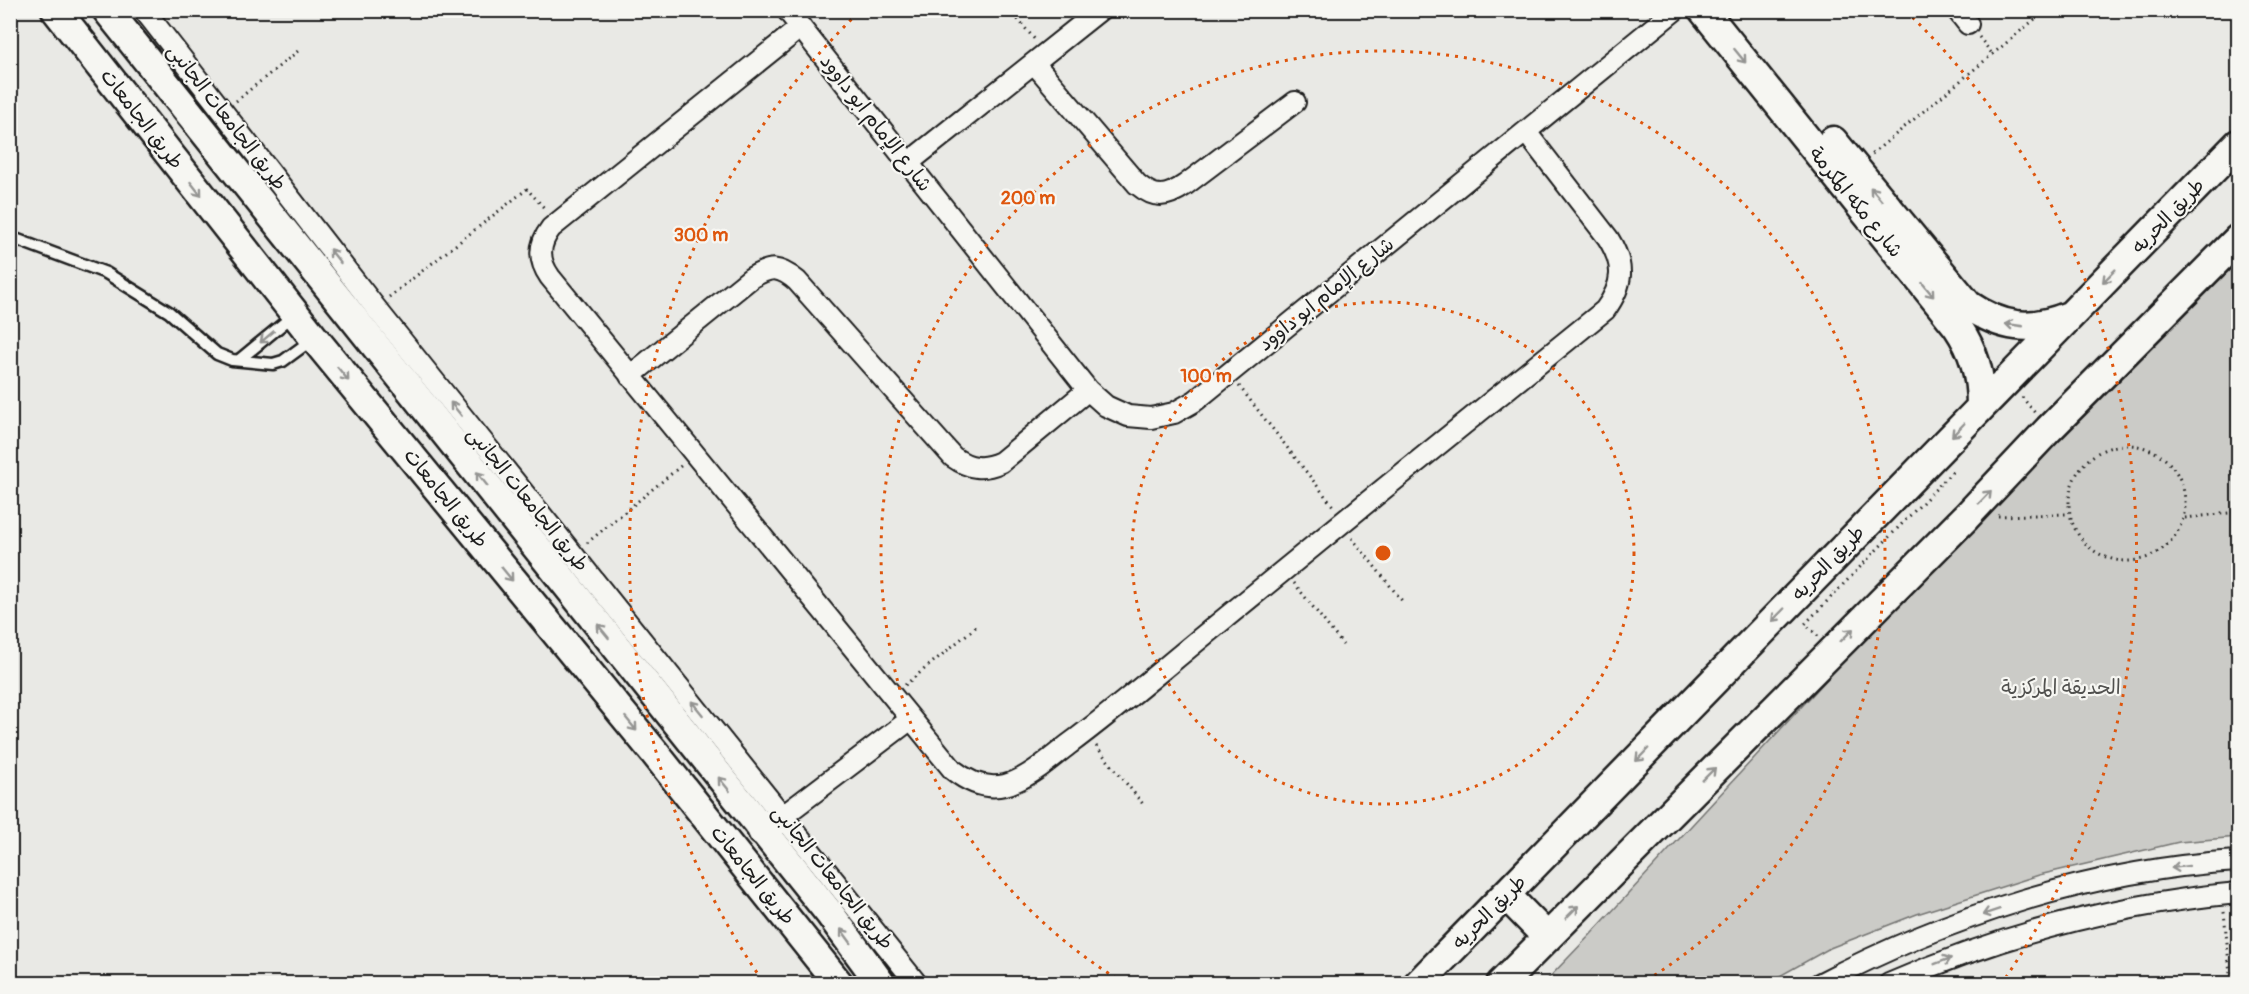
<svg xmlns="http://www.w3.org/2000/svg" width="2249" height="994" font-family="Pangolin,'Playpen Sans Arabic',sans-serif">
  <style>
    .green { fill: #cbcbc7; stroke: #747472; stroke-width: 1.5 }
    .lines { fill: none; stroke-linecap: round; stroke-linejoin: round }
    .lane-casing { stroke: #1c1c1c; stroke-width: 15 }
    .street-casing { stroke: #1c1c1c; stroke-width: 24 }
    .secondary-casing { stroke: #1c1c1c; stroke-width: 33 }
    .path { stroke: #1c1c1c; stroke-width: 3; stroke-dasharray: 1.5 4.5; stroke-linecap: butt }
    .lane { stroke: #f6f6f2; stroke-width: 10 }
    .street { stroke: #f6f6f2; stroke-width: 20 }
    .secondary { stroke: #f6f6f2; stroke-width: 28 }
    .oneway { stroke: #949492 }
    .ring { fill: none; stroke: #de560d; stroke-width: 3; stroke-dasharray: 3 6 }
    .labels { text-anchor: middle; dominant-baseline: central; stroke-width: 4.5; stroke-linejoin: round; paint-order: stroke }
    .street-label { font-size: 20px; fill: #1c1c1c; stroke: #f6f6f2 }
    .park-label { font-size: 20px; fill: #51514f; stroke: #f6f6f2 }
    .centre { fill: #de560d; stroke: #f6f6f2; stroke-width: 3 }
    .ring-label { font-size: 18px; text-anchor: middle; font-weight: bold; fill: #de560d; stroke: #f6f6f2; stroke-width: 4.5; stroke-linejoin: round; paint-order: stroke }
  </style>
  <rect width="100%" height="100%" fill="#e9e9e5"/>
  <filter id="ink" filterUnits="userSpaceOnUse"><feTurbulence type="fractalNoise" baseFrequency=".0167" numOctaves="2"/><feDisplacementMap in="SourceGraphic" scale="12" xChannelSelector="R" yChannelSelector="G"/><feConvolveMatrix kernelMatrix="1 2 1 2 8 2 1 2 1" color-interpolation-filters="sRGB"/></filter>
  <g filter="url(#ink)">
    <path class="green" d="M2238,247V837L2179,842L2039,875L1917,914L1830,948L1767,983L1543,984L1592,933L2028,462Z"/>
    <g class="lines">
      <g class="lane-casing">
        <path id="lane" d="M10,237L106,273L169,312L217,354L232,360L273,364L283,361L313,339
          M239,360L295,314"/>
      </g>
      <g class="street-casing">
        <path id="street" d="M144,10L375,307L917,984
          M787,10L1088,390L1106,406L1128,416L1151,418L1174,413L1195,401L1675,10
          M1957,10L1968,24
          M801,27L551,228C538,245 538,260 550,277L953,770C972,785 993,792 1016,781C1035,773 1051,758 1068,745C1118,708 1165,667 1213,628C1343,521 1474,416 1605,310C1624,284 1625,265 1608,238L1526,132
          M1034,63L1137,184C1155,199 1166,198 1185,185L1295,102
          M908,163L1100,10
          M630,376L751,278C771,266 779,266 797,281L953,457C970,469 983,470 1001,462L1088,390
          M783,816L911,719
          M1819,984C1947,917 2093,869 2238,861
          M1889,984C2001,935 2116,904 2238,893"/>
      </g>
      <g class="secondary-casing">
        <path id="secondary" d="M56,10L314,338L654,752L839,984
          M107,10L830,914L881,984
          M1703,10L1957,326C1974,351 1981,375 1981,406
          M1833,141L1968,305C2002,328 2030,332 2069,316
          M762,831L783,816
          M1506,895L1547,937
          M1418,984L2238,144
          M1501,984L1966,517L2049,429L2238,239"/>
      </g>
      <path class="path" d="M1010,10L1036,41
        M1057,10L1063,18
        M1979,37L1993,55
        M236,101L298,51
        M1872,154L2046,10
        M389,297L527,189L546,210
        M1239,386L1333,506
        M2022,397L2035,413
        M2069 503a58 58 0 1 1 116 0a58 58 0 1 1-116 0Z
        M1998,516L2068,514
        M2185,518L2238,512
        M1352,538L1403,602
        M587,543L682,465
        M1294,583L1343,645
        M1818,636L1805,624L1953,471
        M905,685L977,626
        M1096,746L1143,804
        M2224,912L2231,984"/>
      <use href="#lane" class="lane"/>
      <use href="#street" class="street"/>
      <use href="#secondary" class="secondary"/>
    </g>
    <defs><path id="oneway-shaft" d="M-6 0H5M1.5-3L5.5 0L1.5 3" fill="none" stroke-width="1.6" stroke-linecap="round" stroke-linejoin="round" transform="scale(1.5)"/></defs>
    <g class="oneway">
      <use href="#oneway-shaft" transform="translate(1740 56) rotate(51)"/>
      <use href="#oneway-shaft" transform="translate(196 189) rotate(52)"/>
      <use href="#oneway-shaft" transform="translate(1876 194) rotate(-129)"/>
      <use href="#oneway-shaft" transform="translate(335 256) rotate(-128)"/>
      <use href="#oneway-shaft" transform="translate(2109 276) rotate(135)"/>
      <use href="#oneway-shaft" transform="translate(1928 290) rotate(51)"/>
      <use href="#oneway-shaft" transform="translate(2014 325) rotate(-172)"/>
      <use href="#oneway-shaft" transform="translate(267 337) rotate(140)"/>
      <use href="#oneway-shaft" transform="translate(343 374) rotate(51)"/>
      <use href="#oneway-shaft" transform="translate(456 409) rotate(-129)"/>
      <use href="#oneway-shaft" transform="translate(1958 430) rotate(134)"/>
      <use href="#oneway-shaft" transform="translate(482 479) rotate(-128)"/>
      <use href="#oneway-shaft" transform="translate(1985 497) rotate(-46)"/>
      <use href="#oneway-shaft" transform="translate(507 574) rotate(51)"/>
      <use href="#oneway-shaft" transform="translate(1778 615) rotate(134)"/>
      <use href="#oneway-shaft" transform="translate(603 631) rotate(-129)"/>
      <use href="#oneway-shaft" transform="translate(1847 635) rotate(-45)"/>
      <use href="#oneway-shaft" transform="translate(697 708) rotate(-129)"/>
      <use href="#oneway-shaft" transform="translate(631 724) rotate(51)"/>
      <use href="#oneway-shaft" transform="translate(1642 755) rotate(134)"/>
      <use href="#oneway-shaft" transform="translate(1709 774) rotate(-45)"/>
      <use href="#oneway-shaft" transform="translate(724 784) rotate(-129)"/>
      <use href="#oneway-shaft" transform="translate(2180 867) rotate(173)"/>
      <use href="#oneway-shaft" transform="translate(1572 912) rotate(-45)"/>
      <use href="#oneway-shaft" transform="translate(1991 912) rotate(162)"/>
      <use href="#oneway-shaft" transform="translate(846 936) rotate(-126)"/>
      <use href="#oneway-shaft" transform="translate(1943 961) rotate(-21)"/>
    </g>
  </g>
  <g class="ring">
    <circle cx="1383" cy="553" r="251"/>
    <path d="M1124 983A502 502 0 1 1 1642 983"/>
    <path d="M762 980A753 753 0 0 1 860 11M1906 11A753 753 0 0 1 2004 980"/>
  </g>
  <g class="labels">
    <g class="street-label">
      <text transform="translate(227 117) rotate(52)">طريق الجامعات الجانبى</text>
      <text transform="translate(142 119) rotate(52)">طريق الجامعات</text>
      <text transform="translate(876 123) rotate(52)">شارع الإمام ابو داوود</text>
      <text transform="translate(1856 202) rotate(51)">شارع مكه المكرمة</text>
      <text transform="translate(2168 216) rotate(-46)">طريق الحريه</text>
      <text transform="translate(1326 294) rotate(-39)">شارع الإمام ابو داوود</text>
      <text transform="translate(446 498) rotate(51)">طريق الجامعات</text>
      <text transform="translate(528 499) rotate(51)">طريق الجامعات الجانبى</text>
      <text transform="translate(1828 563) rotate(-46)">طريق الحريه</text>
      <text transform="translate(753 875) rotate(51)">طريق الجامعات</text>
      <text transform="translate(833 877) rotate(51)">طريق الجامعات الجانبى</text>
      <text transform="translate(1489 912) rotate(-45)">طريق الحريه</text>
    </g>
    <g class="park-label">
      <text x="2061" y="687">الحديقة المركزية</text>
    </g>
  </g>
  <circle cx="1383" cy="553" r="9" class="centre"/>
  <g class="ring-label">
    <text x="1028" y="204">200 m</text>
    <text x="701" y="241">300 m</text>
    <text x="1206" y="382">100 m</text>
  </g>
  <rect width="2249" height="994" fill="none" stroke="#f6f6f2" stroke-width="36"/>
  <rect x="18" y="18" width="2213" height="958" fill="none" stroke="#1c1c1c" stroke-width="2" filter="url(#ink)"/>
</svg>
